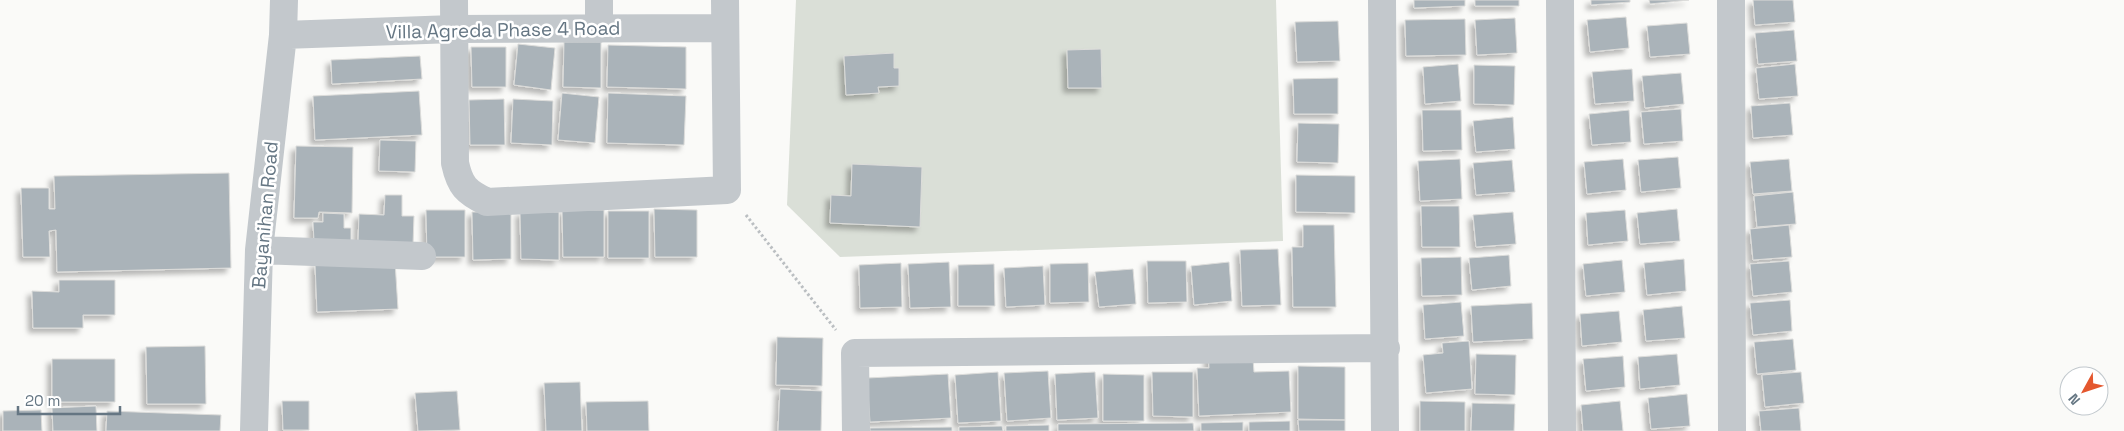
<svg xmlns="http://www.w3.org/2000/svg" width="2124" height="431" font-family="'Space Grotesk',sans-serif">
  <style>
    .green { fill: #dadfd7 }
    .building { fill: #aab3b9; stroke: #dcdcda; filter: url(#shadow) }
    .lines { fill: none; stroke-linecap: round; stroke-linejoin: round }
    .path { stroke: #bbbfc2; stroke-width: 3; stroke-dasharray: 2.5 2.5; stroke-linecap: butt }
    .minor { stroke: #c3c8cc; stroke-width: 28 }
    .labels { text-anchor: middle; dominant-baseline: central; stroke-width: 5; stroke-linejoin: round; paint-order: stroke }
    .street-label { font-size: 19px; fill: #657683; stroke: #fff }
  </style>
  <defs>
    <filter id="shadow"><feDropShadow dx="-4.5" dy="4.5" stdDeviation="2.5" flood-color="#0004"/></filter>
  </defs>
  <rect width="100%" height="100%" fill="#fafaf8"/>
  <path class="green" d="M796,0H1276L1283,241L840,257L787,205Z"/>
  <path class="building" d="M1414,0H1465V6L1414,8Z
    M1475,0H1519V6H1475Z
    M1591,0H1630V2L1591,5Z
    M1649,0H1689L1650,4Z
    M1753,0H1793L1795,22L1755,25Z
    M1626,17L1629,48L1590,52L1587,20Z
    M1515,18L1517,53L1477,55L1475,20Z
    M1465,19L1466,55L1406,56L1405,20Z
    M1338,21L1340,61L1297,62L1295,22Z
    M1687,23L1690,54L1650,57L1647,26Z
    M1794,30L1797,61L1758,64L1755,33Z
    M564,42H601V88L563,87Z
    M518,44L555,48L551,90L514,85Z
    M608,45L686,47V89L607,87Z
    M471,47H506V87H472Z
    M1101,49L1102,88H1068L1067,50Z
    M894,53V68H899V86L878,87L879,93L846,95L844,56Z
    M420,56L422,79L332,84L331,60Z
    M1458,64L1461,101L1425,104L1423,67Z
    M1795,64L1798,96L1759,99L1756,68Z
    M1474,65L1515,66L1514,105L1474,104Z
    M1632,69L1634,101L1595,104L1592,72Z
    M1681,73L1684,104L1645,108L1642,76Z
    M1338,78V114H1294L1293,79Z
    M419,91L422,135L315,140L313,96Z
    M562,93L599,97L595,143L558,140Z
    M608,93L686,96L684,145L607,143Z
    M504,99L505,145H470L469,100Z
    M513,99L553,101L552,145L511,143Z
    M1790,103L1793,135L1753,138L1751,106Z
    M1681,109L1683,141L1644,144L1641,112Z
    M1422,110H1461L1462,150L1423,151Z
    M1629,110L1631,142L1592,145L1589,114Z
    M1513,117L1515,149L1476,152L1473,121Z
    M1298,123L1339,124L1338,163L1297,162Z
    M380,140L416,141L415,172L379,171Z
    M296,146L353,147L352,213L319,212L318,218H294Z
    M1678,157L1681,188L1641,192L1638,160Z
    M1460,159L1462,199L1420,201L1418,161Z
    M1623,159L1626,190L1587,194L1584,162Z
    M1789,159L1792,191L1753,194L1750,162Z
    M1512,160L1515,192L1476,195L1473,163Z
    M852,164L922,167L920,227L830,223L831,195L851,196Z
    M229,173L231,268L57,272L56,230L49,231L50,257H23L21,188H49V209H55L54,176Z
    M1296,175L1355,176V213L1296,212Z
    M1793,192L1796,224L1757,227L1754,196Z
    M385,195H402V216H414L413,245L358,244L359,214L384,215Z
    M1421,206H1459L1460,247H1422Z
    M654,209L697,210V257H655Z
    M1677,209L1680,241L1640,244L1637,213Z
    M426,210H465V257H427Z
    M562,210H604V257H563Z
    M1625,210L1628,241L1588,245L1586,213Z
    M608,211H649V258H608Z
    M472,212H511V259L473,260Z
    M520,212H559V260L521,259Z
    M1513,212L1516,244L1476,247L1473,215Z
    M323,213L344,214V228H351V242L314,241L313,222H323Z
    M1303,225H1334L1336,307H1293L1292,247H1303Z
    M1789,225L1792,257L1753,260L1750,229Z
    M1278,249L1281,305L1242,306L1240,250Z
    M1509,255L1511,286L1472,290L1469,258Z
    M1461,257L1462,295L1422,296L1421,258Z
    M1684,259L1686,291L1647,295L1644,263Z
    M1622,260L1625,292L1586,296L1583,264Z
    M395,261L398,309L317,312L315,263Z
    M1147,261H1186L1187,302L1148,303Z
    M1789,261L1792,292L1753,296L1750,264Z
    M949,262L951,307L910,308L908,264Z
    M1229,262L1232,301L1194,305L1191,266Z
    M901,263L902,307L860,308L859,265Z
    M1088,263L1089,302L1050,303V264Z
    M994,264L995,306H958V265Z
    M1043,266L1045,305L1006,307L1004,268Z
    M1133,269L1136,304L1099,307L1095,272Z
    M59,280H115V315H83V328H33L32,291L59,292Z
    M1790,300L1792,331L1753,335L1750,303Z
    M1461,302L1464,336L1425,339L1423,305Z
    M1532,303L1533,339L1473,342L1471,306Z
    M1682,306L1685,338L1646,341L1643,310Z
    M1619,311L1622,342L1582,346L1580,314Z
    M777,337L823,338L822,386L776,385Z
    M1793,339L1796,370L1757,374L1754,342Z
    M1469,341L1472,389L1426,393L1423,355L1443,353L1442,343Z
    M1252,345L1254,372L1289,371L1291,412L1199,416L1197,368H1209L1208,347Z
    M205,346L206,404H147L146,347Z
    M1476,354L1516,355L1515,395L1475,394Z
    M1677,354L1680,385L1640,389L1638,357Z
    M1623,356L1625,387L1586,391L1583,359Z
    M52,359H115V402H52Z
    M1298,366L1345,367V420L1298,419Z
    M1048,371L1051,418L1007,421L1004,373Z
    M998,372L1001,421L958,423L955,375Z
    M1095,372L1098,418L1057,420L1055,374Z
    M1152,372H1193V417L1153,416Z
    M1801,372L1804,403L1765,407L1762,375Z
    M948,374L951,418L870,422L867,378Z
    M1103,374L1144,375V421H1103Z
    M580,382L582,431H546L544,383Z
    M780,389L822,391L821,431H778Z
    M457,391L460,430L418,431L415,393Z
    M1687,394L1690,426L1651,429L1648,398Z
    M282,401H309V430H283Z
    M648,401L649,431H587L586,402Z
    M1420,401L1465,402V431H1420Z
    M1620,401L1623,431H1583L1581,405Z
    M1472,403L1515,404L1514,431H1471Z
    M96,406L97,431H53L52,408Z
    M1799,408L1801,431H1761L1759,411Z
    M41,410L42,431H3V411Z
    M107,411L221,415L220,431H106Z
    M1298,420H1345V431H1299Z
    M1290,421V431H1249V422Z
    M1243,422V431H1201V423Z
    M1193,423L1194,431H1058V424Z
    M1049,425V431H1006V426Z
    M1002,426L1003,431H959V427Z
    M952,427V431H870V428Z"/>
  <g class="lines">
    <path class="path" d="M746,215L836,330"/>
    <path class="minor" d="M454,0L455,163C460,186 466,192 487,202L727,190L725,0
      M599,0V29
      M1382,0L1385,431
      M1560,0L1562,431
      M1731,0L1732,431
      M283,35L454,29L724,28
      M259,250L422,256
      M254,431L259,250L283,35L284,0
      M856,431L855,353L1386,348"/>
  </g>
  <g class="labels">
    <g class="street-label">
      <text transform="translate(503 30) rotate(-1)">Villa Agreda Phase 4 Road</text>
      <text transform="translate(265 215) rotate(-85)">Bayanihan Road</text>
    </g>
  </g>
  <g transform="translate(2084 391) rotate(230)"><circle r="24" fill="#ffffff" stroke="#c1c8cd"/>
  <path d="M0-4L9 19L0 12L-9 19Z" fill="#e4572e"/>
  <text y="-8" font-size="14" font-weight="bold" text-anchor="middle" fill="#657683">N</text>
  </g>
  <path d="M18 406v8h102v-8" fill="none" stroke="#657683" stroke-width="2.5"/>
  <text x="25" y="406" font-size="15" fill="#657683" stroke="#ffffff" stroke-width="4" paint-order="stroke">20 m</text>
</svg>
